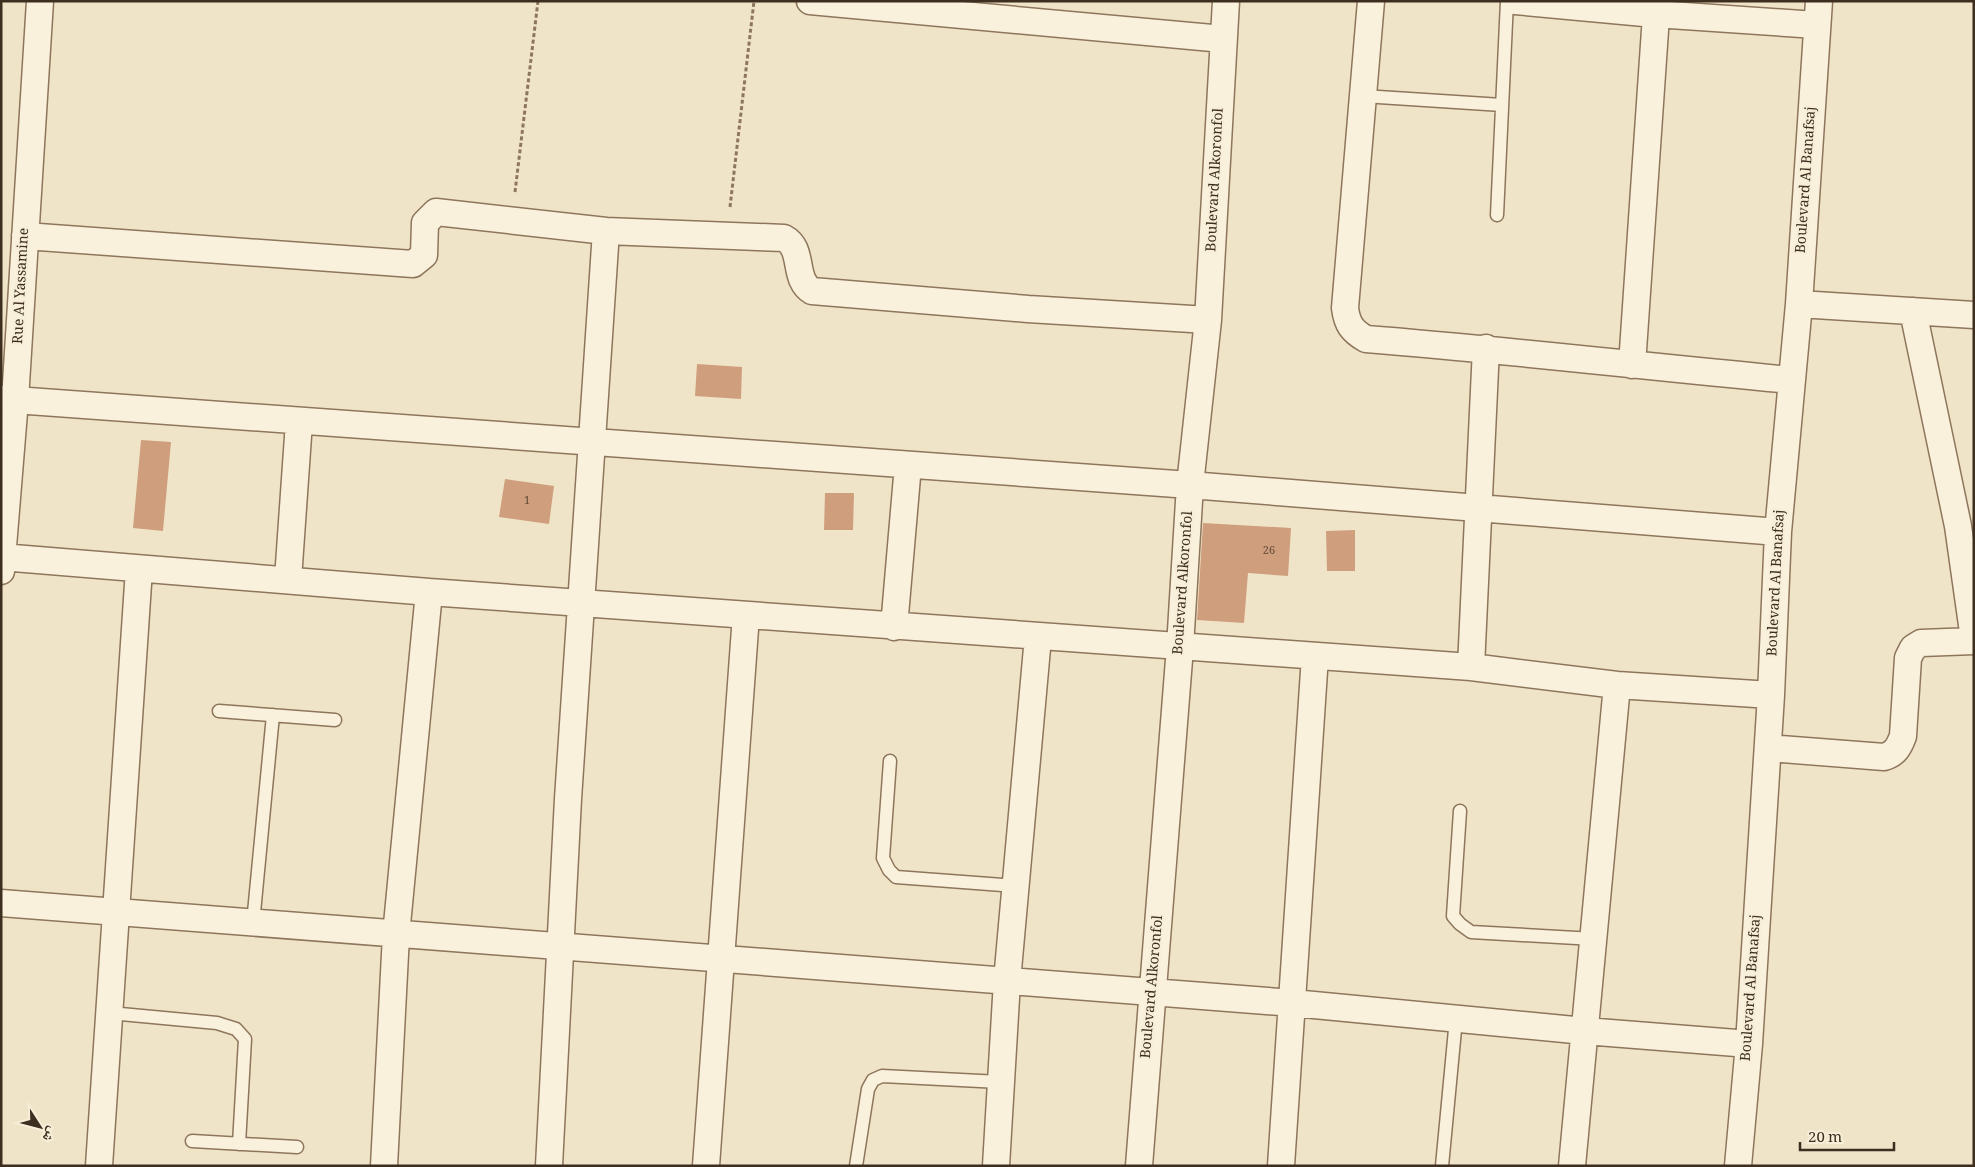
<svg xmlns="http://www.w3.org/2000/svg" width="1975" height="1167" font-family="Georgia,'Noto Naskh Arabic',serif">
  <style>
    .building { fill: #cf9f7d }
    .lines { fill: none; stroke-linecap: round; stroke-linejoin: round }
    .service-casing { stroke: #8d765c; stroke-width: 15 }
    .minor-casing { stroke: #8d765c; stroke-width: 29 }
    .path { stroke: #8d765c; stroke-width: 3; stroke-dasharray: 4 2.5; stroke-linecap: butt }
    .service { stroke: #faf1dc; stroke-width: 12 }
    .minor { stroke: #faf1dc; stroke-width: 26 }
    .labels { text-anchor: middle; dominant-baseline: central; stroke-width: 4.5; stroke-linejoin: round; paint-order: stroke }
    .number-label { font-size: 11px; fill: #624a37 }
    .street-label { font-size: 14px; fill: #3d2e20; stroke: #f7eed8 }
  </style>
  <rect width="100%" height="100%" fill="#f0e4c8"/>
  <path class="building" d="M697,364L742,367L741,399L695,396Z
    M141,440L171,442L163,531L133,528Z
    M505,479L554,486L549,524L499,517Z
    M825,493H854L853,530H824Z
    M1203,523L1291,528L1288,576L1248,573L1244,623L1197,620Z
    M1355,530V571H1327L1326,531Z"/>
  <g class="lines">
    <g class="service-casing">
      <path id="service" d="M1363,96L1502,105
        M1497,215L1507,1
        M219,711L335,720
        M890,761L883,858L889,870L896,877L1016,886
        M1460,811L1453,916L1460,924L1471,932L1594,939
        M253,923L273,715
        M110,1013L217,1023L236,1029L245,1039L239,1144
        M192,1141L297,1147
        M856,1166L868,1089L873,1080L882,1076L1000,1082
        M1442,1166L1456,1019"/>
    </g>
    <g class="minor-casing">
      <path id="minor" d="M810,1L1223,39
        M1371,1L1345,308C1347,324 1352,331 1366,339C1508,350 1649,367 1791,380
        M1515,1L1655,14L1816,25
        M25,236L413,264L424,255L425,223L436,212L606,231L784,238C805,249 792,279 812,291L1028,309L1208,320
        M1799,304L1974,315
        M1913,311L1958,526L1974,639
        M1632,365L1657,1
        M1,399L1190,485L1778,532
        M1,557L429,592L1471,667L1617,685L1771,695
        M1,571L15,400L40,1
        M288,579L299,422
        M894,627L908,465
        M1471,667L1486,348
        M1768,748L1884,757C1895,754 1899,747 1903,736L1908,658L1913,648L1921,643L1974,641
        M1,903L1293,1003L1585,1031L1749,1044
        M99,1166L139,569
        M384,1166L396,935L429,592
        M549,1166L568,799L606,231
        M706,1166L746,615
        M996,1166L1007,981L1038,637
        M1139,1166L1180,647L1190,485L1208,320L1226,1
        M1281,1166L1315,656
        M1572,1166L1617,685
        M1738,1166L1749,1044L1771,695L1778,532L1799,304L1819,1"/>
    </g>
    <path class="path" d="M515,192L538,1
      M730,207L754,1"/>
    <use href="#service" class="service"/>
    <use href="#minor" class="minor"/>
  </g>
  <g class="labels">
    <g class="number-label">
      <text x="527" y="501">1</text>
      <text x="1269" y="551">26</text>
    </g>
    <g class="street-label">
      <text transform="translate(1216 180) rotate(-87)">Boulevard Alkoronfol</text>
      <text transform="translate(1807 180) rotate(-86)">Boulevard Al Banafsaj</text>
      <text transform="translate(22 286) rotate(-87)">Rue Al Yassamine</text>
      <text transform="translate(1184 583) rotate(-86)">Boulevard Alkoronfol</text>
      <text transform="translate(1777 583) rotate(-87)">Boulevard Al Banafsaj</text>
      <text transform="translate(1153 987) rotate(-85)">Boulevard Alkoronfol</text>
      <text transform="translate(1752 988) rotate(-86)">Boulevard Al Banafsaj</text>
    </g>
  </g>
  <rect width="1975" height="1167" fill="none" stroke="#3d2e20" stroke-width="5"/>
  <g transform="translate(40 1127) rotate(126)" stroke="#f7eed8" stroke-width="4" paint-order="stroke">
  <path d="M0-4L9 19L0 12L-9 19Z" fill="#3d2e20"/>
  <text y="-8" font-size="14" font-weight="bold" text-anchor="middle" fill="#3d2e20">ش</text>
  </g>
  <path d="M1800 1142v8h94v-8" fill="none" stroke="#3d2e20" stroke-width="2.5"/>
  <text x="1808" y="1142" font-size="15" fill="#3d2e20" stroke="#f7eed8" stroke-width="4" paint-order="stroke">20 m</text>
</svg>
